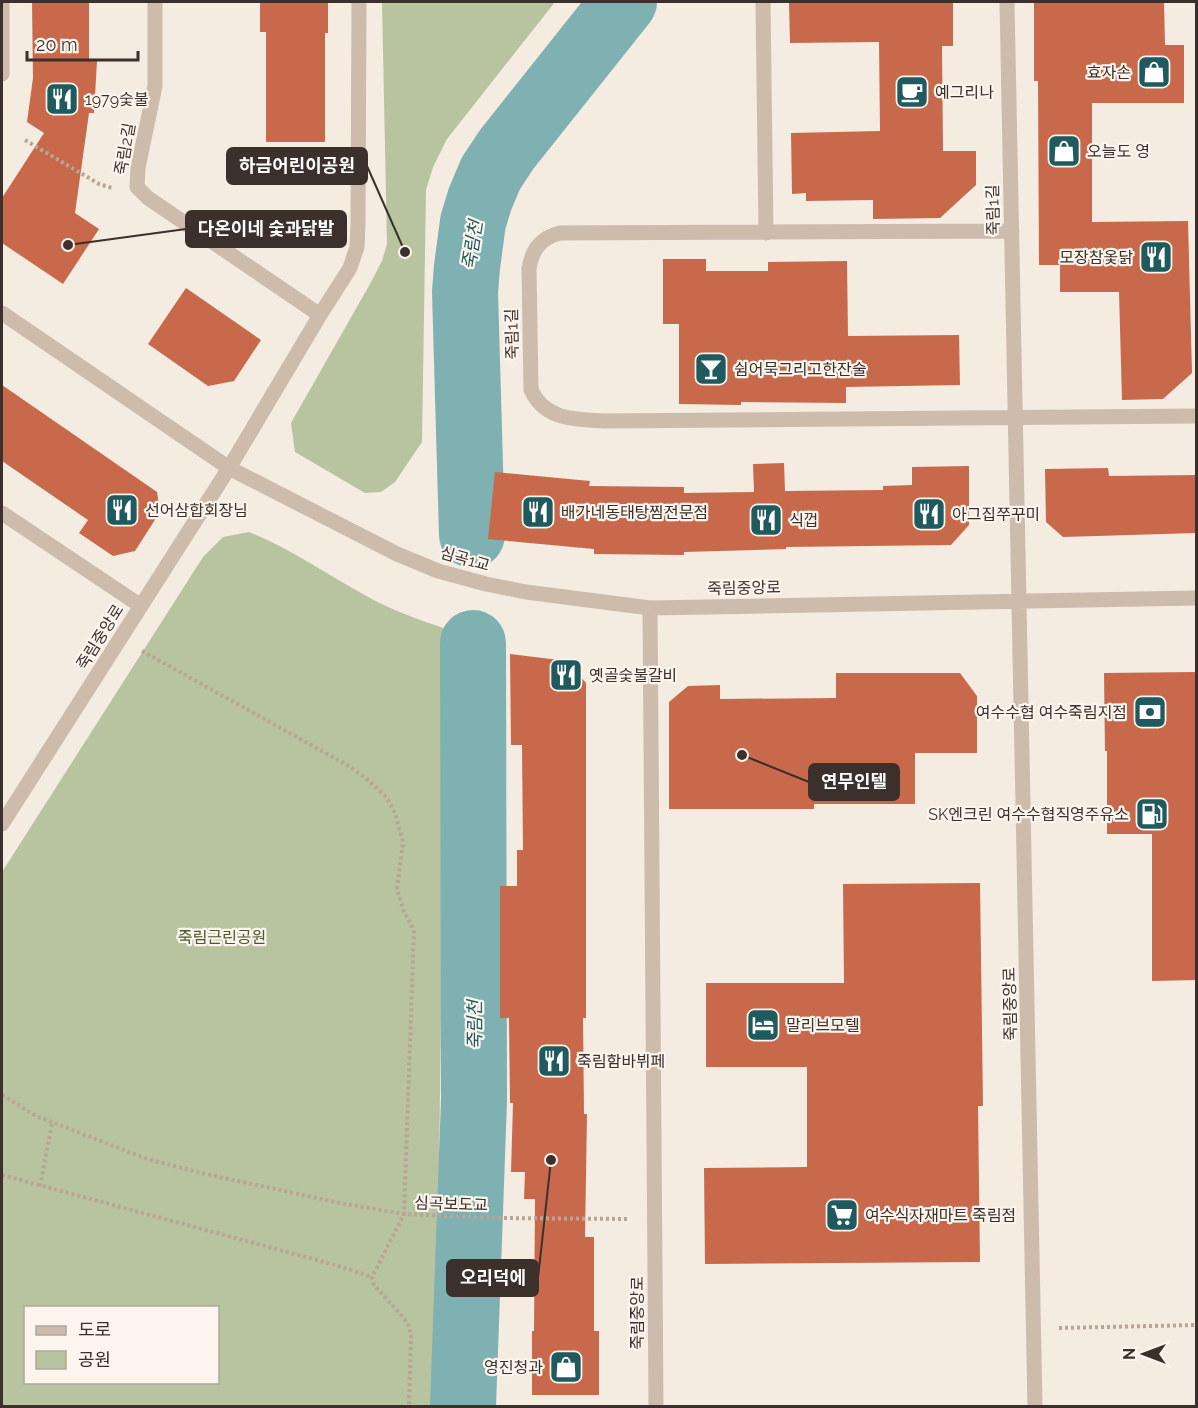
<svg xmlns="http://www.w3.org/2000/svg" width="1198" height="1408" font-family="Raleway,'Noto Sans KR',sans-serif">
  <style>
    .green { fill: #b8c4a0; fill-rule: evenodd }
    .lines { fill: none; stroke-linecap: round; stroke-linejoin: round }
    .river { stroke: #7fb0b2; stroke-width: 66 }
    .building { fill: #c8694b }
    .path { stroke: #b9a596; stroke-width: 4; stroke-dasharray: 3 3; stroke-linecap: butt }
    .minor { stroke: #cdbbac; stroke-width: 15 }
    .labels { text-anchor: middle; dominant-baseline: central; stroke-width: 4.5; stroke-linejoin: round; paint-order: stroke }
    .poi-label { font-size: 16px; fill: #3b302b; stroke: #fbf5ee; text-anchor: start }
    .street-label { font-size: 16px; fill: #3b302b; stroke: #fbf5ee }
    .park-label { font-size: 16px; fill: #4a5a2e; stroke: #fbf5ee }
    .water-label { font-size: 18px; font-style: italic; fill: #1f5a5e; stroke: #fbf5ee }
    .leader { fill: none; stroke: #3b302b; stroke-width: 2 }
    .callout-dot { fill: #3b302b; stroke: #fbf5ee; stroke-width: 2 }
    .callout { fill: #3b302b; stroke: #3b302b; stroke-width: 2 }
    .callout-label { font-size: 18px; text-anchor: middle; font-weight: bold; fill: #fff }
  </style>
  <rect width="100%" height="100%" fill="#f4ebe1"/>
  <path class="green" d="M382,2H555L447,139L433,167L426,190L422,442L395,482L381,492L365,493L295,452L291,423L370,284L382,261L387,244Z
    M249,532C292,549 329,576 370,598C394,611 420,620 446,629L436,1406H2V872L203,557L223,537ZM26,1308H218V1382H26Z"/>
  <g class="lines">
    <path class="river" d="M472,535L465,292L467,267L473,222L480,199L491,173L507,149L624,2
      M463,1406L474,1100L473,643"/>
  </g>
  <path class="building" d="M32,2H89V61H97L94,113H89L75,213L99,229L63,284L2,243V198L44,133L27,122L33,78Z
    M260,2H328V33H325V142H266V32H260Z
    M789,2H953V46H942L943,151H976V185L940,218L873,219V200L806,201V193L792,194L791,133L880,131L879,42L790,43Z
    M1034,2H1164L1165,45H1184V103H1092V222L1188,221L1192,373L1163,399L1122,400L1119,292H1060V265H1039L1038,81H1034Z
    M663,259H706V271H768V262L847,261L848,336L959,335L960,385L846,387V403L741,402V405L679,404V324H663Z
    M186,288L261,340L234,381L208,386L148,344Z
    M2,385L157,492L160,512L135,551L113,556L79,533L88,520L2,461Z
    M784,463L785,491L883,490V486L912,485V467L969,466V525L951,545L786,547V549L684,552V555L594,554V549L488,539L495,472L590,481L589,486L684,487V493L754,492L753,464Z
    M1108,468L1109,476L1197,475V533L1063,537L1046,522L1045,469Z
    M510,654L567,661L586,683V1018H583L584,1114H587L585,1237H594V1331H599V1395H532V1331H534L535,1199H524L525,1172H511L513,1103H510L509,1018H500V886H517V850H523L522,745H511Z
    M1197,672V980L1152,981V834H1107V751H1105L1104,673Z
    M836,673H960L977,696V753H915V804H814V809H669V702L688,686L720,685V699L836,698Z
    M980,883L983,1106H978L980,1262L705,1264L704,1168L807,1167V1067H706V983H844L843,884Z"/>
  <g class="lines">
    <path class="path" d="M25,140L99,184L112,188
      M142,651L347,765L368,780L386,797L395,813L403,842L397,889L404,912L414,930L404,1214L372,1277L374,1285L403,1317L409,1326L411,1337L409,1406
      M2,1095L36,1116L147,1159L205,1174L340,1203L404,1214L497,1218L629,1219
      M2,1175L339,1266L372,1277
      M40,1186L52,1123
      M1059,1328L1196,1325"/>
    <path class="minor" d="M155,2V86L138,168L137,187L148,198L320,315
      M763,2L766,233
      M1007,2L1035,1406
      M2,74V2
      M1012,231L560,233C541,238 532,249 529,269L531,390C545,420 574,419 603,421L1196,416
      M2,313L229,468L397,554L438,571L486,584L526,592L650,608L1196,598
      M2,513L141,606
      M650,608L656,1406
      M2,824L229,468L320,315L350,268L357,247L358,223L359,2"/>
  </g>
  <defs>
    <g id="shop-square" transform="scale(1.725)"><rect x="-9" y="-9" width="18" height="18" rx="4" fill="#1f5a5e" stroke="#fbf5ee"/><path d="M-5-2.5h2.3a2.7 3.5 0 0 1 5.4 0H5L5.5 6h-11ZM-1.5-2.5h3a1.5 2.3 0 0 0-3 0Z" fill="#fff"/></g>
    <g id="cafe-square" transform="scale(1.725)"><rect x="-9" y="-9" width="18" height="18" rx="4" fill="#1f5a5e" stroke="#fbf5ee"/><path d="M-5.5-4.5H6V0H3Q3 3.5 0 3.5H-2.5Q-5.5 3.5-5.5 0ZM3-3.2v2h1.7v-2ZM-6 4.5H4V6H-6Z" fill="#fff"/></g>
    <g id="restaurant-square" transform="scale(1.725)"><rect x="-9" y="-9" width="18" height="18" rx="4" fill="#1f5a5e" stroke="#fbf5ee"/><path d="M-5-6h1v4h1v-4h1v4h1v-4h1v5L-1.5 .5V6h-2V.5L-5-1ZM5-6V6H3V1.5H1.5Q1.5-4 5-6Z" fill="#fff"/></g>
    <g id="bar-square" transform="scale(1.725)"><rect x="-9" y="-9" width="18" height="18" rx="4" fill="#1f5a5e" stroke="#fbf5ee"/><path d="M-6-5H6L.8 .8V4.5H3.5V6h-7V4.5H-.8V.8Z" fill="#fff"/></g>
    <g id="bank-square" transform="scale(1.725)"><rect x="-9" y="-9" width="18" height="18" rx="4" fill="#1f5a5e" stroke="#fbf5ee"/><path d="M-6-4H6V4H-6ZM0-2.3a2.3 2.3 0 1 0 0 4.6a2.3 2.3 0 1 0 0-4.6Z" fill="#fff"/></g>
    <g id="fuel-square" transform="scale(1.725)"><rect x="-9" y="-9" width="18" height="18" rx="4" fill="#1f5a5e" stroke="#fbf5ee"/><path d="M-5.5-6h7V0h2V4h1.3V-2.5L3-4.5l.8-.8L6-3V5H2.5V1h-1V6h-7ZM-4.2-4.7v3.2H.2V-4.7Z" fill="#fff"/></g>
    <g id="hotel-square" transform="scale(1.725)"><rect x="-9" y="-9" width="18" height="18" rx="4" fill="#1f5a5e" stroke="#fbf5ee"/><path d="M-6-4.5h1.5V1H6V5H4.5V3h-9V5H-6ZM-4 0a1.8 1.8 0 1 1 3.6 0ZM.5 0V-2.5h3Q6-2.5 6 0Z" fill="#fff"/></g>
    <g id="supermarket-square" transform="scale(1.725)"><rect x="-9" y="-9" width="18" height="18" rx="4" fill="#1f5a5e" stroke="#fbf5ee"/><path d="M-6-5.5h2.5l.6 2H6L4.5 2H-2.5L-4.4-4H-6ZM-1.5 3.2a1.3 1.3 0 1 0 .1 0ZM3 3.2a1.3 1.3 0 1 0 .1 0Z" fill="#fff"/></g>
  </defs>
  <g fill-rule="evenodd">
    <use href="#shop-square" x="1154" y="72"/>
    <use href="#cafe-square" x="912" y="92"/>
    <use href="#restaurant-square" x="62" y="99"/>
    <use href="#shop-square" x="1064" y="151"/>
    <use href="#restaurant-square" x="1156" y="257"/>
    <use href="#bar-square" x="711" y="369"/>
    <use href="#restaurant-square" x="122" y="510"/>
    <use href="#restaurant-square" x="538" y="512"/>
    <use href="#restaurant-square" x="929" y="514"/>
    <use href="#restaurant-square" x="766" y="520"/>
    <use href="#restaurant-square" x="566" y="675"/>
    <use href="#bank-square" x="1150" y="712"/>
    <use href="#fuel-square" x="1152" y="814"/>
    <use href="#hotel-square" x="763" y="1025"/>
    <use href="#restaurant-square" x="554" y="1061"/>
    <use href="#supermarket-square" x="842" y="1215"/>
    <use href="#shop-square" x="566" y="1367"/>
  </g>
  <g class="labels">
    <g class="poi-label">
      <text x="1131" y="72" text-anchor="end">효자손</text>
      <text x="935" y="92">예그리나</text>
      <text x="85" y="99">1979숯불</text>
      <text x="1087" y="151">오늘도 영</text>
      <text x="1133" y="257" text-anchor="end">모장참옻닭</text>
      <text x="734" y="369">쉼어묵그리고한잔술</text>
      <text x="145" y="510">선어삼합회장님</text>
      <text x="561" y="512">배가네동태탕찜전문점</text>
      <text x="952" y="514">아그집쭈꾸미</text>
      <text x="789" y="520">식껍</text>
      <text x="589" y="675">옛골숯불갈비</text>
      <text x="1127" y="712" text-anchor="end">여수수협 여수죽림지점</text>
      <text x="1129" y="814" text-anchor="end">SK엔크린 여수수협직영주유소</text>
      <text x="786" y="1025">말리브모텔</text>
      <text x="577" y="1061">죽림함바뷔페</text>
      <text x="865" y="1215">여수식자재마트 죽림점</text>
      <text x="543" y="1367" text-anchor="end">영진청과</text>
    </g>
    <g class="street-label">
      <text transform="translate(125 149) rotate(-80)">죽림2길</text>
      <text transform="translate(993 210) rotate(-91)">죽림1길</text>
      <text transform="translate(512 334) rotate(-91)">죽림1길</text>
      <text transform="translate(465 559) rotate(16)">심곡1교</text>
      <text transform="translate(744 588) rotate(-1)">죽림중앙로</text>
      <text transform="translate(100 637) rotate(-58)">죽림중앙로</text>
      <text transform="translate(1010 1004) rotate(-91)">죽림중앙로</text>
      <text transform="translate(451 1204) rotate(2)">심곡보도교</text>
      <text transform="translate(637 1313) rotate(-90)">죽림중앙로</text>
    </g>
    <g class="park-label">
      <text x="222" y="937">죽림근린공원</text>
    </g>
    <g class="water-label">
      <text transform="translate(472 245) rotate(-81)">죽림천</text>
      <text transform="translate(474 1025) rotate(-90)">죽림천</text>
    </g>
  </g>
  <path class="leader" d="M405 252L367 166M68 245L186 229M742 755L809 782M551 1160L538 1278"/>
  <g class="callout-dot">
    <circle cx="405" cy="252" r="6"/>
    <circle cx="68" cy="245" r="6"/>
    <circle cx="742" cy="755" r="6"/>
    <circle cx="551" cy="1160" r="6"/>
  </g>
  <g class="callout">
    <rect x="227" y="148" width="140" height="36" rx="6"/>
    <rect x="186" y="211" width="160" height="36" rx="6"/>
    <rect x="809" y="764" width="90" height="36" rx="6"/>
    <rect x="447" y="1260" width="91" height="36" rx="6"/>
  </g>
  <g class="callout-label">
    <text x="297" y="172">하금어린이공원</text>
    <text x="266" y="235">다온이네 숯과닭발</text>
    <text x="854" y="788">연무인텔</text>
    <text x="493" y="1284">오리덕에</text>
  </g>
  <rect width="1198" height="1408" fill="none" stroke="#3b302b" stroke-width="6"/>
  <rect x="24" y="1306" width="195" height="78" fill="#fbf5ee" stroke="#aea6a0" stroke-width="1.5"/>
  <rect x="36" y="1326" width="30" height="9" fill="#cdbbac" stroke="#aea6a0" stroke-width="1.5"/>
  <text x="78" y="1336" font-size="18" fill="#3b302b">도로</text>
  <rect x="36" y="1351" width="30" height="18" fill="#b8c4a0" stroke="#aea6a0" stroke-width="1.5"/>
  <text x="78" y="1366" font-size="18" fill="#3b302b">공원</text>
  <g transform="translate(1144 1354) rotate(270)" stroke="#fbf5ee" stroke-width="4.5" paint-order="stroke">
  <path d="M0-4.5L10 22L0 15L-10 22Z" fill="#3b302b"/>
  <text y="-9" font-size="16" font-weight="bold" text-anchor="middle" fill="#3b302b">N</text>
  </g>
  <path d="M27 51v9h111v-9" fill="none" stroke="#3b302b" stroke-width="3"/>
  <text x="36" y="51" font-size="18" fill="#3b302b" stroke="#fbf5ee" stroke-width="4.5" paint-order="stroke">20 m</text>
</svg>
